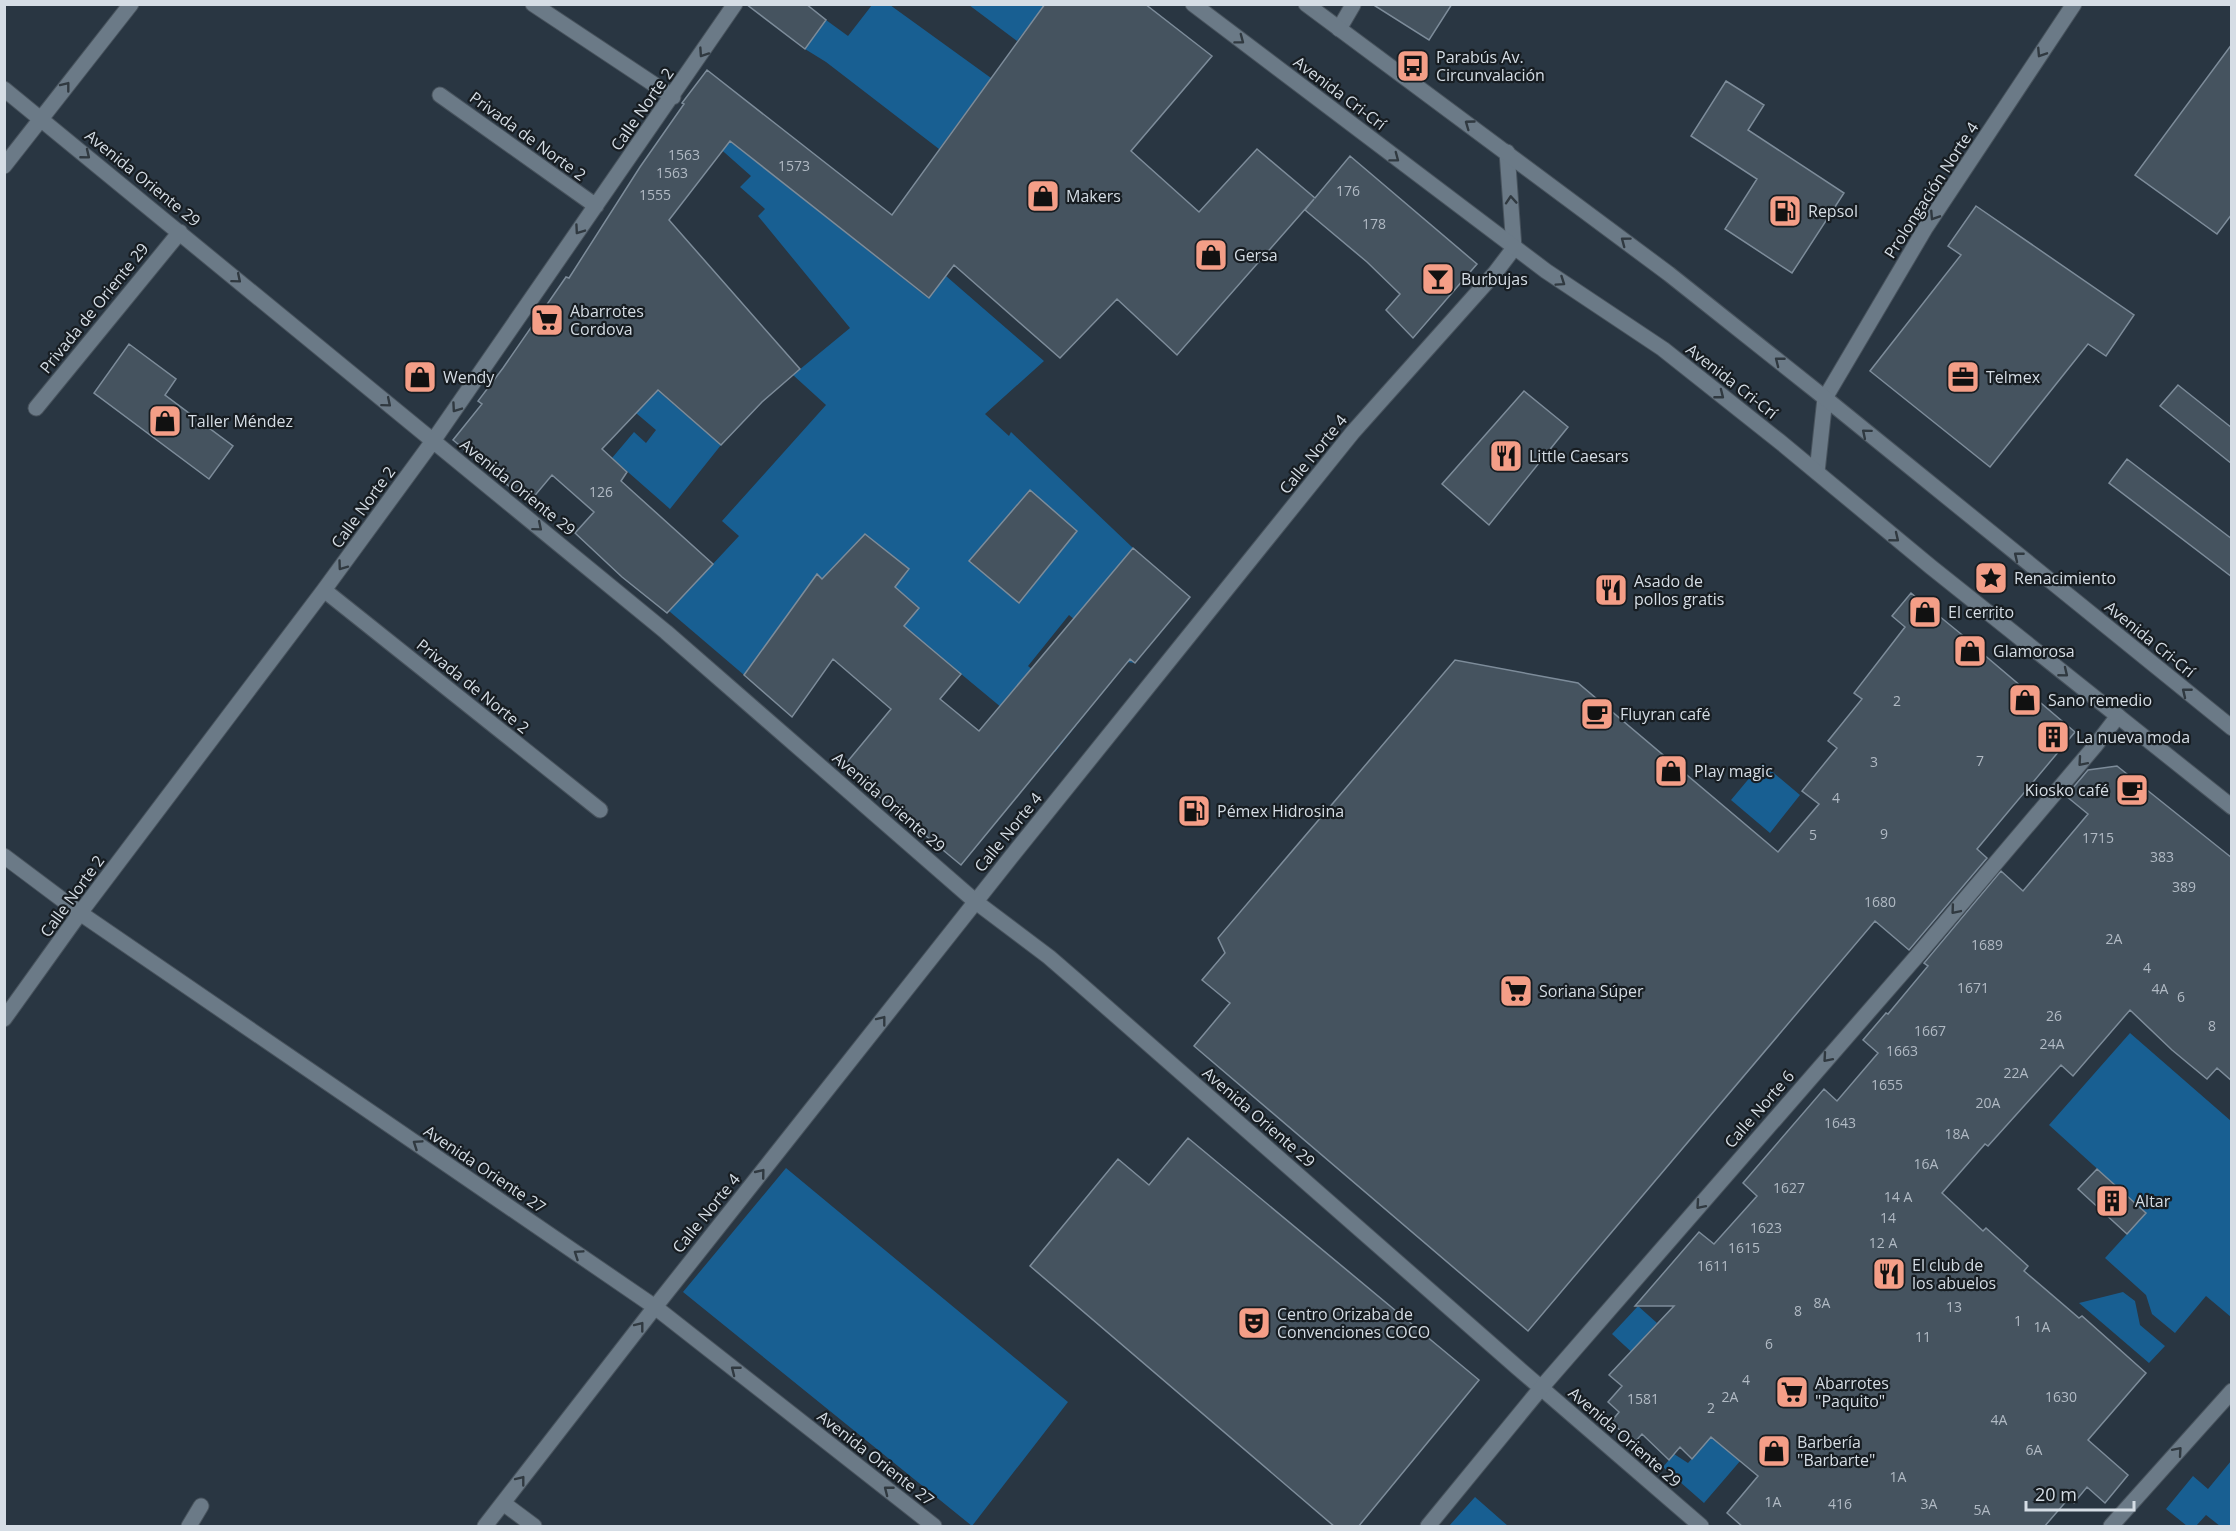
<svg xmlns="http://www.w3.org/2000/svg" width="2236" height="1531" font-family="'Open Sans',sans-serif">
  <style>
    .green { fill: #185f92 }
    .building { fill: #45535f; stroke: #7d8c9a; stroke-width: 1.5 }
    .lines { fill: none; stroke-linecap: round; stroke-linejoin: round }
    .pedestrian-casing { stroke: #48535d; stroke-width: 17 }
    .minor-casing { stroke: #48535d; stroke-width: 17 }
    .tertiary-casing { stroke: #48535d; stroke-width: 17 }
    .secondary-casing { stroke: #48535d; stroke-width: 17 }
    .pedestrian { stroke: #6b7a87; stroke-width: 15 }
    .minor { stroke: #6b7a87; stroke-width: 15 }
    .tertiary { stroke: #6b7a87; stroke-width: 15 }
    .secondary { stroke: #6b7a87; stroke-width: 15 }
    .oneway { stroke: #303940 }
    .labels { text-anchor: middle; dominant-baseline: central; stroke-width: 4.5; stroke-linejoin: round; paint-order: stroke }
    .number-label { font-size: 14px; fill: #b1bac4 }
    .poi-label { font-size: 16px; fill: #d5dde5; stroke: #171d22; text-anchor: start }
    .street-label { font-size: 16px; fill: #d5dde5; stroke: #171d22 }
  </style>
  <rect width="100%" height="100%" fill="#293642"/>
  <path class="green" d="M872,5H890L991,78L939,149L826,62L805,49L826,20L848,36Z
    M969,5H1045L1017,41Z
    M697,115L928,298L946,276L1044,361L985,414L1009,436L1011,432L1133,548L1078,614L1135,663L1127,662L1069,615L1028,666L1085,714L1055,752L937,654L902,628L919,608L895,587L822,579L817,575L744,675L669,611L739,536L722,521L826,405L793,375L850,328L758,216L765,209L740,187L751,176L716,145Z
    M621,359L721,445L670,509L612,458L634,432L646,443L656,430L636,413Z
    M1762,763L1800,795L1770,833L1731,800Z
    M2130,1033L2231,1121V1317L2206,1296L2175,1333L2152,1314L2146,1295L2105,1258L2146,1213L2049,1125Z
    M786,1168L1068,1402L972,1526L683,1292Z
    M2123,1292L2135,1301L2140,1325L2165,1346L2149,1363L2079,1303Z
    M1638,1306L1657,1323L1645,1336L1651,1343L1637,1357L1612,1334Z
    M1719,1428L1747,1453L1704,1503L1663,1467L1674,1454L1688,1463Z
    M2231,1461V1526H2220L2206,1515L2196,1526H2187L2166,1509L2193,1476L2208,1489Z
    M1475,1497L1508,1526H1449Z"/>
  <path class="building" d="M746,4H806L826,20L805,49Z
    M1045,4H1145L1212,56L1131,151L1199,212L1257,149L1315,198L1350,156L1477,264L1413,338L1386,310L1400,294L1367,262L1305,210L1314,199L1177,355L1117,299L1060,358L954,265L929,298L730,141L669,220L800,369L762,402L721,445L658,390L602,449L627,472L621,481L713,564L667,613L622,577L575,533L594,512L552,475L532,499L519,488L516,492L453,440L482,404L478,401L503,368L566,277L569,278L640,167L684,104L682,103L707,70L892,215Z
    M1372,4H1452L1429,40Z
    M2232,44V214L2217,234L2135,175Z
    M1726,81L1764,105L1748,130L1844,193L1792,273L1725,229L1757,179L1691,136Z
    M1976,206L2134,315L2106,356L2088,344L1990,467L1870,371L1961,255L1948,246Z
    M129,344L176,379L165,395L233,446L209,479L94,393Z
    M2178,385L2232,428V464L2160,406Z
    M1524,391L1568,427L1489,525L1442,484Z
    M2127,459L2232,539V577L2109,483Z
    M1030,490L1077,531L1019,603L969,561Z
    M865,534L909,569L895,587L919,608L904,626L961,674L940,699L979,731L1133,548L1190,597L1135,663L1130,659L961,865L843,767L891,709L833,659L792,717L744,675L817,574L822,579Z
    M1911,593L1983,652L1982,653L2075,732L1977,849L1987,858L1909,950L1875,921L1528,1331L1194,1046L1230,1003L1202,980L1225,953L1218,938L1455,660L1578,683L1778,852L1819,804L1802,791L1837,748L1828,741L1862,699L1854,693L1905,627L1892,616Z
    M2117,766L2232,858V1081L2217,1068L2207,1079L2172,1050L2130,1010L2073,1076L2061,1065L1988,1146L1985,1144L1942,1193L1983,1231L1986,1228L2028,1266L2024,1271L2079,1318L2082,1316L2146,1373L2088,1440L2128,1475L2105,1503L2087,1487L2074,1503L2069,1498L2044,1527H1743L1727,1513L1758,1476L1711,1437L1692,1459L1680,1447L1669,1460L1642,1434L1634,1443L1611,1422L1619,1412L1608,1402L1622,1386L1609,1375L1674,1306H1635L1699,1232L1714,1244L1757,1196L1743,1183L1824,1089L1837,1101L1878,1053L1863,1040L1886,1013L1888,1014L1928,966L1924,963L2001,871L2023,891L2088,814L2066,796L2088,770Z
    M1188,1138L1479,1380L1358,1527H1335L1030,1266L1118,1159L1149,1185Z
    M2097,1169L2146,1213L2127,1234L2078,1189Z"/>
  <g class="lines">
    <g class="pedestrian-casing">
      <path id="pedestrian" d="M189,1526L201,1506"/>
    </g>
    <g class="minor-casing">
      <path id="minor" d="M533,4L673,97
        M1339,29L1353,5
        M4,89L666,632L976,902L1049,957L1079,983L1518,1368L1701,1526
        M440,95L596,206
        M4,166L131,4
        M36,408L180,232
        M1817,472L1825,398L1926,227L2074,4
        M324,590L600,810
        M4,856L80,913L655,1307L934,1526
        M4,1019L80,913L324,590L433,441L735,4
        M503,1503L534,1526
        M485,1526L655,1307L1011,857L1353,432L1495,273L1514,248L1507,152"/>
    </g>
    <g class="tertiary-casing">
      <path id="tertiary" d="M1428,1526L1541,1388L1917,956L2095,746L2118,716
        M2111,1526L2232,1391"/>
    </g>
    <g class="secondary-casing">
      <path id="secondary" d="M1193,4L1546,271L1663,349L1779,441L1931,567L2232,807
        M1306,4L1669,274L1825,398L2232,728"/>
    </g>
    <use href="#pedestrian" class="pedestrian"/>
    <use href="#minor" class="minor"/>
    <use href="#tertiary" class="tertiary"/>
    <use href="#secondary" class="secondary"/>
  </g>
  <defs><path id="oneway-chevron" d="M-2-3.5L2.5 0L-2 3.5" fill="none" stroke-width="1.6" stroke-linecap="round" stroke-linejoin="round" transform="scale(1.5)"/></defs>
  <g class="oneway">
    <use href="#oneway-chevron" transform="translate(1240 40) rotate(37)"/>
    <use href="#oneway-chevron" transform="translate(703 53) rotate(124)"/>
    <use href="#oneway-chevron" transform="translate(2041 53) rotate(123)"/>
    <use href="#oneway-chevron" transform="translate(66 86) rotate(-52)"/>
    <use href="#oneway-chevron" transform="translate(1469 124) rotate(-144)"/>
    <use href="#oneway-chevron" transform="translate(86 155) rotate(39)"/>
    <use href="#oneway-chevron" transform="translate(1395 158) rotate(37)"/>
    <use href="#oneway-chevron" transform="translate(1511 200) rotate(-94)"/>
    <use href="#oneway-chevron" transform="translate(1934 216) rotate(123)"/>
    <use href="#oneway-chevron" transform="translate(579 230) rotate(125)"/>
    <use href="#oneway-chevron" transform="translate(1625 241) rotate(-143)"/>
    <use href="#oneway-chevron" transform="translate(237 279) rotate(40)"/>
    <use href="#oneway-chevron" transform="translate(1561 282) rotate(34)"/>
    <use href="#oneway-chevron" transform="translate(1779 361) rotate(-142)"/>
    <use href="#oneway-chevron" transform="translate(1720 395) rotate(38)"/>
    <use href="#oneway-chevron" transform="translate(387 403) rotate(40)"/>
    <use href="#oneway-chevron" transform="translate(456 408) rotate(125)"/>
    <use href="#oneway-chevron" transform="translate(1866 433) rotate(-140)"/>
    <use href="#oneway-chevron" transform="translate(538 527) rotate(40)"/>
    <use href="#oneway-chevron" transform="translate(1895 538) rotate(39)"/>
    <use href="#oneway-chevron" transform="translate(2018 556) rotate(-141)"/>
    <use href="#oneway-chevron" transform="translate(342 566) rotate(126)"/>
    <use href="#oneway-chevron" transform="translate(2064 673) rotate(39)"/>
    <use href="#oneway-chevron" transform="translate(2186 692) rotate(-141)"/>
    <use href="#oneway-chevron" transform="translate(2082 762) rotate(131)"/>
    <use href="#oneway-chevron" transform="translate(1955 910) rotate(130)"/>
    <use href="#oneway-chevron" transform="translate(882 1020) rotate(-52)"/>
    <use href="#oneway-chevron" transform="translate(1827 1058) rotate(131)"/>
    <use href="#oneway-chevron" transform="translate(417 1144) rotate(-146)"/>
    <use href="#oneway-chevron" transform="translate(761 1173) rotate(-51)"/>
    <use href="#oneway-chevron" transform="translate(1700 1205) rotate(131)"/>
    <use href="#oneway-chevron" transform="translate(578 1254) rotate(-146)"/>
    <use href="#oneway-chevron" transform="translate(640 1326) rotate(-52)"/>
    <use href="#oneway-chevron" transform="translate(735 1370) rotate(-142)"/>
    <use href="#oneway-chevron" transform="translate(2178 1451) rotate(-49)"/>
    <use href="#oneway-chevron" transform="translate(521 1480) rotate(-52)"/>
    <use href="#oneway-chevron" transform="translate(888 1490) rotate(-142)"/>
  </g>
  <defs>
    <g id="bus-square" transform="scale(1.725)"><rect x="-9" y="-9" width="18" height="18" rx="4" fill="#f49e87" stroke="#171d22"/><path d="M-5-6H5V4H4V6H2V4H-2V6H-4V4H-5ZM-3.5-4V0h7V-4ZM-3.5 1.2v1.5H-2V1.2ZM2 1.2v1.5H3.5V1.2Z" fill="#111"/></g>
    <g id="shop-square" transform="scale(1.725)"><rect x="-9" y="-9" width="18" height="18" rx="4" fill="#f49e87" stroke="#171d22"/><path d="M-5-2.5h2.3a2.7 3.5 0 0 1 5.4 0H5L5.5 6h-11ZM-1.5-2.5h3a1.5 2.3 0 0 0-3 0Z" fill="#111"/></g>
    <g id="fuel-square" transform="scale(1.725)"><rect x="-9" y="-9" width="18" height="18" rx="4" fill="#f49e87" stroke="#171d22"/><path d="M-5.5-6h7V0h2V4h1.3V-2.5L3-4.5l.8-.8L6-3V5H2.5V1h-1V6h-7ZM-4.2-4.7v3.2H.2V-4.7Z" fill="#111"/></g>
    <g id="bar-square" transform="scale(1.725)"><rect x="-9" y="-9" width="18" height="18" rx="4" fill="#f49e87" stroke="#171d22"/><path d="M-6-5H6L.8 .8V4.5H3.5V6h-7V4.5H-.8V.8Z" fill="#111"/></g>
    <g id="supermarket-square" transform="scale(1.725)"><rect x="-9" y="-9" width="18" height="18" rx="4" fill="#f49e87" stroke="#171d22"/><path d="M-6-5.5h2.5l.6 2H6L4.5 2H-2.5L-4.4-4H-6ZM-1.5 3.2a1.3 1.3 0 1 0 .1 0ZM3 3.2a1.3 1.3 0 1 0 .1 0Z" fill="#111"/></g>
    <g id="office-square" transform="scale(1.725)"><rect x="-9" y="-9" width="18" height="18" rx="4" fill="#f49e87" stroke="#171d22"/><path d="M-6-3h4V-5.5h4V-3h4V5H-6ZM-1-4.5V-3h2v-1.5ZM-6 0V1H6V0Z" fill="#111"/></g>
    <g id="restaurant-square" transform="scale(1.725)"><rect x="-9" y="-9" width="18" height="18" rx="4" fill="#f49e87" stroke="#171d22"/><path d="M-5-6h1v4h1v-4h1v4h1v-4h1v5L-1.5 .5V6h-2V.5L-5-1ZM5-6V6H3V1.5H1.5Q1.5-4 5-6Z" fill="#111"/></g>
    <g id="sight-square" transform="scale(1.725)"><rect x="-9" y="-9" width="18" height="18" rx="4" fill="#f49e87" stroke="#171d22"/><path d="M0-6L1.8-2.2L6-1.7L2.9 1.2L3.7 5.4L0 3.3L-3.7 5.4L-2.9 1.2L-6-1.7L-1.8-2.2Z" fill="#111"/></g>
    <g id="cafe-square" transform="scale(1.725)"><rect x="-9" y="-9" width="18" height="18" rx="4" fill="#f49e87" stroke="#171d22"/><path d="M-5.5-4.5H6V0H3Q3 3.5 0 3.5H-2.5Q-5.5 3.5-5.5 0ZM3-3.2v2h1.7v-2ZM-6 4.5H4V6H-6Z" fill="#111"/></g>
    <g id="building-square" transform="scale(1.725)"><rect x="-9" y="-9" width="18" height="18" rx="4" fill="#f49e87" stroke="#171d22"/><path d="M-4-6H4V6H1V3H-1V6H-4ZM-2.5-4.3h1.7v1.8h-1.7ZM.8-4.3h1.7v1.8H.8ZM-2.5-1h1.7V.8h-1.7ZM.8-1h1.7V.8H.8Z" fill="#111"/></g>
    <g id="theatre-square" transform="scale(1.725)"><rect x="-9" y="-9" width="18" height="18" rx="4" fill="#f49e87" stroke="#171d22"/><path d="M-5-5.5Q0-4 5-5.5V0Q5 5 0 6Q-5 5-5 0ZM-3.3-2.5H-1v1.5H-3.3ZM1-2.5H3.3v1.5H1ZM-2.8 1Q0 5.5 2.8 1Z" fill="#111"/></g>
  </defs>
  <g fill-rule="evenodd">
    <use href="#bus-square" x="1413" y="66"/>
    <use href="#shop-square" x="1043" y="196"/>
    <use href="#fuel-square" x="1785" y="211"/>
    <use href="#shop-square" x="1211" y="255"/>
    <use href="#bar-square" x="1438" y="279"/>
    <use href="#supermarket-square" x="547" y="320"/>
    <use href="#shop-square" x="420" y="377"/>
    <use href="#office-square" x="1963" y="377"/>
    <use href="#shop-square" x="165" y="421"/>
    <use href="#restaurant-square" x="1506" y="456"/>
    <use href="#sight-square" x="1991" y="578"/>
    <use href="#restaurant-square" x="1611" y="590"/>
    <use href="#shop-square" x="1925" y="612"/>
    <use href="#shop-square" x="1970" y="651"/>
    <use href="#shop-square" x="2025" y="700"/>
    <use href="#cafe-square" x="1597" y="714"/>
    <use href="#building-square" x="2053" y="737"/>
    <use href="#shop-square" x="1671" y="771"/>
    <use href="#cafe-square" x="2132" y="790"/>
    <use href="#fuel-square" x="1194" y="811"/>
    <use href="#supermarket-square" x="1516" y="991"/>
    <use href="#building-square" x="2112" y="1201"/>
    <use href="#restaurant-square" x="1889" y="1274"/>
    <use href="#theatre-square" x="1254" y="1323"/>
    <use href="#supermarket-square" x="1792" y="1392"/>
    <use href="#shop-square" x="1774" y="1451"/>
  </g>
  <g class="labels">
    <g class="number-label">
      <text x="684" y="154">1563</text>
      <text x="794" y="165">1573</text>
      <text x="672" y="172">1563</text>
      <text x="1348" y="190">176</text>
      <text x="655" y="194">1555</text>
      <text x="1374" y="223">178</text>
      <text x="601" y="491">126</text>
      <text x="1897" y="700">2</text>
      <text x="1980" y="760">7</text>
      <text x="1874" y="761">3</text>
      <text x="1836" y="797">4</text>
      <text x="1884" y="833">9</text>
      <text x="1813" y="834">5</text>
      <text x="2098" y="837">1715</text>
      <text x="2162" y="856">383</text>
      <text x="2184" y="886">389</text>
      <text x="1880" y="901">1680</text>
      <text x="2114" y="938">2A</text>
      <text x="1987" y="944">1689</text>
      <text x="2147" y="967">4</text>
      <text x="1973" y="987">1671</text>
      <text x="2160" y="988">4A</text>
      <text x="2181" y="996">6</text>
      <text x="2054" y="1015">26</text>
      <text x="2212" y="1025">8</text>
      <text x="1930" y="1030">1667</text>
      <text x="2052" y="1043">24A</text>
      <text x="1902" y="1050">1663</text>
      <text x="2016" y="1072">22A</text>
      <text x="1887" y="1084">1655</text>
      <text x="1988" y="1102">20A</text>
      <text x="1840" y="1122">1643</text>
      <text x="1957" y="1133">18A</text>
      <text x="1926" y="1163">16A</text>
      <text x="1789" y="1187">1627</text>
      <text x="1898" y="1196">14 A</text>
      <text x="1888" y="1217">14</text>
      <text x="1766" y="1227">1623</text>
      <text x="1883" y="1242">12 A</text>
      <text x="1744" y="1247">1615</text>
      <text x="1713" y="1265">1611</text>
      <text x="1822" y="1302">8A</text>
      <text x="1954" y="1306">13</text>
      <text x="1798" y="1310">8</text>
      <text x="2018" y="1320">1</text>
      <text x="2042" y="1326">1A</text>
      <text x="1923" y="1336">11</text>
      <text x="1769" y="1343">6</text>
      <text x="1746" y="1379">4</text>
      <text x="1730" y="1396">2A</text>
      <text x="2061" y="1396">1630</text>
      <text x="1643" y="1398">1581</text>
      <text x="1711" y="1407">2</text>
      <text x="1999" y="1419">4A</text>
      <text x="2034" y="1449">6A</text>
      <text x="1898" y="1476">1A</text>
      <text x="1773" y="1501">1A</text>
      <text x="1840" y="1503">416</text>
      <text x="1929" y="1503">3A</text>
      <text x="1982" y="1509">5A</text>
    </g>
    <g class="poi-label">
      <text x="1436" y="57">Parabús Av.<tspan x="1436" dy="18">Circunvalación</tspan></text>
      <text x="1066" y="196">Makers</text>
      <text x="1808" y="211">Repsol</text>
      <text x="1234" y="255">Gersa</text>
      <text x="1461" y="279">Burbujas</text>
      <text x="570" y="311">Abarrotes<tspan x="570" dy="18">Cordova</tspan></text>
      <text x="443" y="377">Wendy</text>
      <text x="1986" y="377">Telmex</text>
      <text x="188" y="421">Taller Méndez</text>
      <text x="1529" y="456">Little Caesars</text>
      <text x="2014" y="578">Renacimiento</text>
      <text x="1634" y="581">Asado de<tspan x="1634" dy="18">pollos gratis</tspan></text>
      <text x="1948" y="612">El cerrito</text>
      <text x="1993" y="651">Glamorosa</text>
      <text x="2048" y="700">Sano remedio</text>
      <text x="1620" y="714">Fluyran café</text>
      <text x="2076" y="737">La nueva moda</text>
      <text x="1694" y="771">Play magic</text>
      <text x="2109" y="790" text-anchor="end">Kiosko café</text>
      <text x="1217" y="811">Pémex Hidrosina</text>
      <text x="1539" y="991">Soriana Súper</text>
      <text x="2135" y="1201">Altar</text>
      <text x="1912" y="1265">El club de<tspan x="1912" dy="18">los abuelos</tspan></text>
      <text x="1277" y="1314">Centro Orizaba de<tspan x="1277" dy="18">Convenciones COCO</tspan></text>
      <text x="1815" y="1383">Abarrotes<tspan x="1815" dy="18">"Paquito"</tspan></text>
      <text x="1797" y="1442">Barbería<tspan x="1797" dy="18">"Barbarte"</tspan></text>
    </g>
    <g class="street-label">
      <text transform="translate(1340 93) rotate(37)">Avenida Cri-Crí</text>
      <text transform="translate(642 109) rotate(-55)">Calle Norte 2</text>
      <text transform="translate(528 136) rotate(36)">Privada de Norte 2</text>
      <text transform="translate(143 178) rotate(39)">Avenida Oriente 29</text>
      <text transform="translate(1931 190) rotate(-57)">Prolongación Norte 4</text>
      <text transform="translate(94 308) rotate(-51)">Privada de Oriente 29</text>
      <text transform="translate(1732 381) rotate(38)">Avenida Cri-Crí</text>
      <text transform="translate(1313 454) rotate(-51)">Calle Norte 4</text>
      <text transform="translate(518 487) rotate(39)">Avenida Oriente 29</text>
      <text transform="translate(363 507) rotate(-54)">Calle Norte 2</text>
      <text transform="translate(2150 639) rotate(39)">Avenida Cri-Crí</text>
      <text transform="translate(473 686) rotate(39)">Privada de Norte 2</text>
      <text transform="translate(889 802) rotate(41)">Avenida Oriente 29</text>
      <text transform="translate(1008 832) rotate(-51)">Calle Norte 4</text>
      <text transform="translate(72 896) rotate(-54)">Calle Norte 2</text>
      <text transform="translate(1759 1109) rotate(-49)">Calle Norte 6</text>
      <text transform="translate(1259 1117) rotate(41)">Avenida Oriente 29</text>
      <text transform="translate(485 1169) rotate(34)">Avenida Oriente 27</text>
      <text transform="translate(706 1213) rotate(-51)">Calle Norte 4</text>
      <text transform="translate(1625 1437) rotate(41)">Avenida Oriente 29</text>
      <text transform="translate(876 1458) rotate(38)">Avenida Oriente 27</text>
    </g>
  </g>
  <rect width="2236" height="1531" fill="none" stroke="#d5dde5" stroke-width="12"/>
  <path d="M2026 1501v9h108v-9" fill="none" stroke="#d5dde5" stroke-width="3"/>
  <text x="2035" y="1501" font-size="18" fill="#d5dde5" stroke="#171d22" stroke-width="4.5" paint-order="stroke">20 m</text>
</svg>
